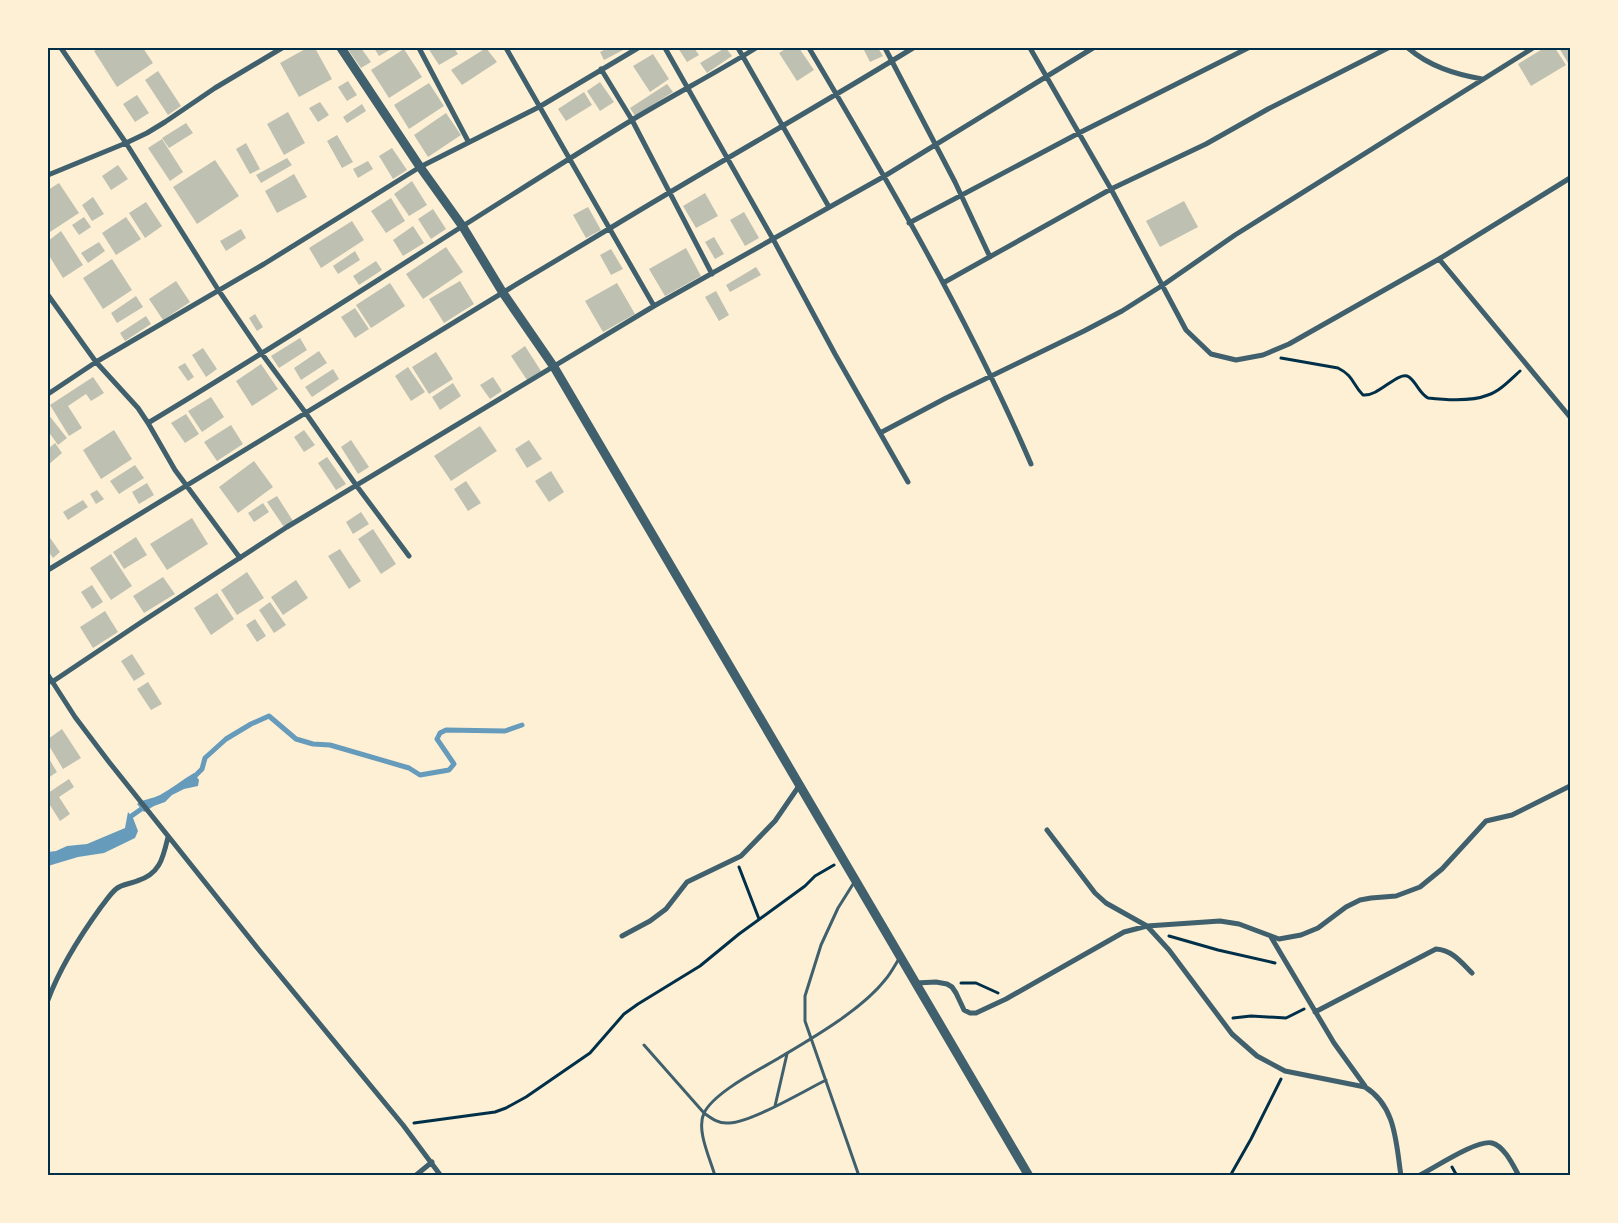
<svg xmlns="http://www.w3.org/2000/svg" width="1618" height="1223" font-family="Raleway,sans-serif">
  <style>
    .water { fill: #669bbc }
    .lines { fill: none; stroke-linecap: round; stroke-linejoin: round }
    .stream { stroke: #669bbc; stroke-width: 5 }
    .building { fill: #bec0b2 }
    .path { stroke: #003049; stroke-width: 3 }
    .service { stroke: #3f606c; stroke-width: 3 }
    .minor { stroke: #3f606c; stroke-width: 5 }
    .tertiary { stroke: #3f606c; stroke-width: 9 }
    .neatline { fill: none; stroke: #003049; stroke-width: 2 }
  </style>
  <rect width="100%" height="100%" fill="#fdf0d5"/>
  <path class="water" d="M194,773L199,780L198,786L184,789L172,795L165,802L154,806L144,812L137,804C143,799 152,799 160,795C171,789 182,780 194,773Z
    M128,812L133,818L138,831L135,838L104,853L78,857L48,866V852L56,851L67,846L87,844L125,828Z"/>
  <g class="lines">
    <path class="stream" d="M191,780L202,769L205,758L226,739L251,724L269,716L296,739L313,744L330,745L409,768L420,775L449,770L454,764L437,739L440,733L446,730L505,731L522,725
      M131,821L130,817L147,805"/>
  </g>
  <path class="building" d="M99,48H143L153,63L117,87L94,51Z
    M307,48H315L332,79L299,97L280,63Z
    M347,48H361L371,62L361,68Z
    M374,48H393L379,56Z
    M428,48H454L458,54L439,65Z
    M486,48L497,62L462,85L451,70Z
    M608,48H627L604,60L600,52Z
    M678,48H694L699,55L687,62Z
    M725,48H726L732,56L707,73L700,63Z
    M787,48H799L814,70L797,81L779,53Z
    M863,48H878L883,56L870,62Z
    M1544,48H1555L1566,65L1531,86L1518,64Z
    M1559,48H1570V66Z
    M404,49L422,77L389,98L371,70Z
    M653,54L669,79L650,92L633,66Z
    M158,71L181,106L168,115L145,80Z
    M348,81L357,95L347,101L338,87Z
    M600,82L614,102L600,111L587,91Z
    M429,83L444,106L409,129L394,105Z
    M667,84L673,92L635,116L630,108Z
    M584,92L592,105L566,121L558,109Z
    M137,95L149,113L135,122L123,104Z
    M320,102L329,115L318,122L309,108Z
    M362,104L366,111L347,123L343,117Z
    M288,112L305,143L284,155L267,124Z
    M446,113L461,135L428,157L414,135Z
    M186,123L193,133L169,148L162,138Z
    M337,135L353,162L342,168L327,141Z
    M162,139L183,172L170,181L148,148Z
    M246,143L260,169L250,174L236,149Z
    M392,148L407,170L393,179L379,156Z
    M287,158L292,165L261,183L256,175Z
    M215,160L239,196L197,224L173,187Z
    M368,161L373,169L358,178L353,169Z
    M118,165L128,179L111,190L102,176Z
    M294,174L307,197L277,213L265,191Z
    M412,181L427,205L409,216L394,194Z
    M59,183L79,213L50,232L48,228V190Z
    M705,193L718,216L696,228L683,206Z
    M93,197L104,214L92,221L82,205Z
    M391,198L405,221L386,233L371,211Z
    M1184,201L1198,227L1160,247L1146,221Z
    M146,202L162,226L145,238L129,213Z
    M588,207L601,230L586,238L573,215Z
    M433,209L446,229L431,239L418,219Z
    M744,212L759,238L745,246L730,220Z
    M84,217L91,227L79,235L72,225Z
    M126,217L141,239L116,255L102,233Z
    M352,221L364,240L321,268L309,248Z
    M413,226L424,243L403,256L393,240Z
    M241,229L246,238L226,251L220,241Z
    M61,231L83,265L63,278L48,254V241Z
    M714,237L724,254L715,259L705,242Z
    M99,242L105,251L88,263L81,253Z
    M446,247L463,272L423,299L406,274Z
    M686,248L701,276L665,296L649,269Z
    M611,249L623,269L611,275L600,255Z
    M355,251L360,260L338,274L333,266Z
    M112,259L132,290L103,309L83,278Z
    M376,261L382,270L359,285L353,276Z
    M756,267L761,275L730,292L726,285Z
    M176,281L190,302L163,320L149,299Z
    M460,281L474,304L444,323L429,299Z
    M390,283L405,306L371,328L356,305Z
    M617,283L635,314L603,332L585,301Z
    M716,291L729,315L719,321L705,297Z
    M136,296L143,307L117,323L111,313Z
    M355,308L369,329L355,338L341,317Z
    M255,314L263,327L257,331L249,318Z
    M146,316L151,324L125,341L120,333Z
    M300,338L307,350L279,368L271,356Z
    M525,346L541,371L527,380L511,356Z
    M203,348L217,369L206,377L192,355Z
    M319,351L327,363L301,380L294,368Z
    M436,352L453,379L429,394L412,367Z
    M185,363L194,377L188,381L178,367Z
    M261,364L278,389L252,406L236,381Z
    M408,367L425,392L411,401L395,376Z
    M333,369L339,379L312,397L305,387Z
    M93,377L104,393L91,401L86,394L68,406L82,428L69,436L50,405Z
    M493,377L502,391L490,399L480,385Z
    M453,383L461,396L440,410L432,397Z
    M211,397L224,417L202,432L188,411Z
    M48,414L67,438L58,445L48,431Z
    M186,414L199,434L185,443L171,423Z
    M231,425L243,444L217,461L204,442Z
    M480,426L497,451L451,481L434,456Z
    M114,430L132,459L101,479L83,450Z
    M304,430L315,445L304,452L294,437Z
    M351,440L369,467L358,474L341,447Z
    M529,440L542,459L527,468L515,449Z
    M55,443L62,453L48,465V449Z
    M327,457L346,484L336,490L318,463Z
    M254,461L273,487L238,513L219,487Z
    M135,465L144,478L119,494L110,481Z
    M551,471L564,492L549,502L535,481Z
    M466,481L481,503L468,511L454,489Z
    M147,483L154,495L139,504L132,492Z
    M97,490L104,499L96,504L90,494Z
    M277,496L293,521L284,527L267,502Z
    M83,500L88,507L68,520L63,512Z
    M263,503L269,512L254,522L248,513Z
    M361,512L369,524L353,534L346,522Z
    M192,518L208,544L167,570L150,544Z
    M373,529L396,564L381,574L358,539Z
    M48,535L60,552L53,558L48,551Z
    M136,537L147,555L124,569L113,552Z
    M340,549L361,581L349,589L328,556Z
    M111,554L132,586L111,600L90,568Z
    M247,572L264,598L237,615L221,590Z
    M163,577L175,594L144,613L133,596Z
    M296,580L308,598L283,615L271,597Z
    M92,585L103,602L92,609L81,592Z
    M217,593L234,619L211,635L194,608Z
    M270,602L286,625L274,633L259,610Z
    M105,611L118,632L93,648L80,627Z
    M255,619L266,636L257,642L246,625Z
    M132,654L145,674L134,681L121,661Z
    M148,682L162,704L151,710L137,689Z
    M62,729L81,758L63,769L48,744V739Z
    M48,757L57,772L48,778Z
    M69,779L74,787L59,797L70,814L60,821L48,802V793Z"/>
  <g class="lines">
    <path class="path" d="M1281,358L1338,368C1354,376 1352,384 1363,395C1379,397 1398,370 1409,377C1417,383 1419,393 1428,398C1446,400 1471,402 1488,395C1500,391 1510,380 1520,371
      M739,867L759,919
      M1169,936L1218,950L1275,963
      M961,983H976L998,993
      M1233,1018L1251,1016L1286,1018L1304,1009
      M414,1123L495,1112L506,1108L526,1097L590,1053L624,1014L638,1004L700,966L739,934L805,886L815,876L834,865
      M1452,1167L1457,1176
      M1230,1176L1251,1139L1281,1079"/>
    <path class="service" d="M855,881L838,908L821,945L805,996V1021L859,1176
      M644,1045L704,1113C712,1119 719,1124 729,1123C752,1122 804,1091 826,1080
      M775,1106L787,1054
      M715,1176C710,1158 696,1130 704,1113C715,1091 763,1068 784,1055C816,1036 862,1009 885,980C891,973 895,965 900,957"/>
    <path class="minor" d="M61,48L126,143L219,291L262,354L305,412L356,485L409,556
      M419,48L468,141
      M506,48L654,306
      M665,48L773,239L835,354L908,482
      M738,48L829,207
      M809,48C889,183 969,320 1031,464
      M885,48L955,182L990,257
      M1030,48L1111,189L1186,330L1211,354L1236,360L1263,355L1289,344L1439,259L1570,178
      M1408,48C1429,66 1454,74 1482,79
      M601,69L632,120L712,274
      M48,175L126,143L147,133L165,122L215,88L282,48
      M909,223L1079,133L1248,48
      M1439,259L1570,417
      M943,283L1111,189L1206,144L1268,109L1388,48
      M48,295L96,362L138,408L148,423L175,470L240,558
      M48,394L96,362L264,264L420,167L539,107L638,48
      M148,423C312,325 470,219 632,120C673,95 716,73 756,48
      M880,433L946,398L1084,331L1122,311L1163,285L1235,235L1533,48
      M48,570C235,455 423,340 612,227C712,166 814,109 913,48
      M48,675L75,717L109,762L259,950L403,1125L441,1176
      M52,682L140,623L287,527L654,306L883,177L1093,48
      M1047,830L1095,893L1106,903L1147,926L1169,950L1232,1034L1257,1056L1285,1071L1365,1087C1396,1106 1396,1143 1401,1176
      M622,936L650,921L666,909L687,882L741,856L775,821L799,786
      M1271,937L1334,1043L1365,1086
      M916,983L936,982L947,984L952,987L956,993L964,1010L970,1013H976L1006,999L1124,932L1147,926L1220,921L1239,924L1279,939L1301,935L1318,928L1346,907L1360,900L1371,898L1396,896L1420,887L1442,869L1486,821L1512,815L1570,786
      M48,1000C60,967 80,936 101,907C106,901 110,894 116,889C122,884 130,884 137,881C160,874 163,858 168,837
      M1315,1012L1436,949C1452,950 1461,962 1472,973
      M415,1176L432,1162
      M1418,1176C1433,1169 1477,1139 1492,1143C1504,1146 1513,1165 1519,1176"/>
    <path class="tertiary" d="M341,48L420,167L463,227L503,293L554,367L1029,1176"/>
  </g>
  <rect width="1618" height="1223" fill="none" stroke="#fdf0d5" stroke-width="98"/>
  <rect x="49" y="49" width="1520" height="1125" class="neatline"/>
</svg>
